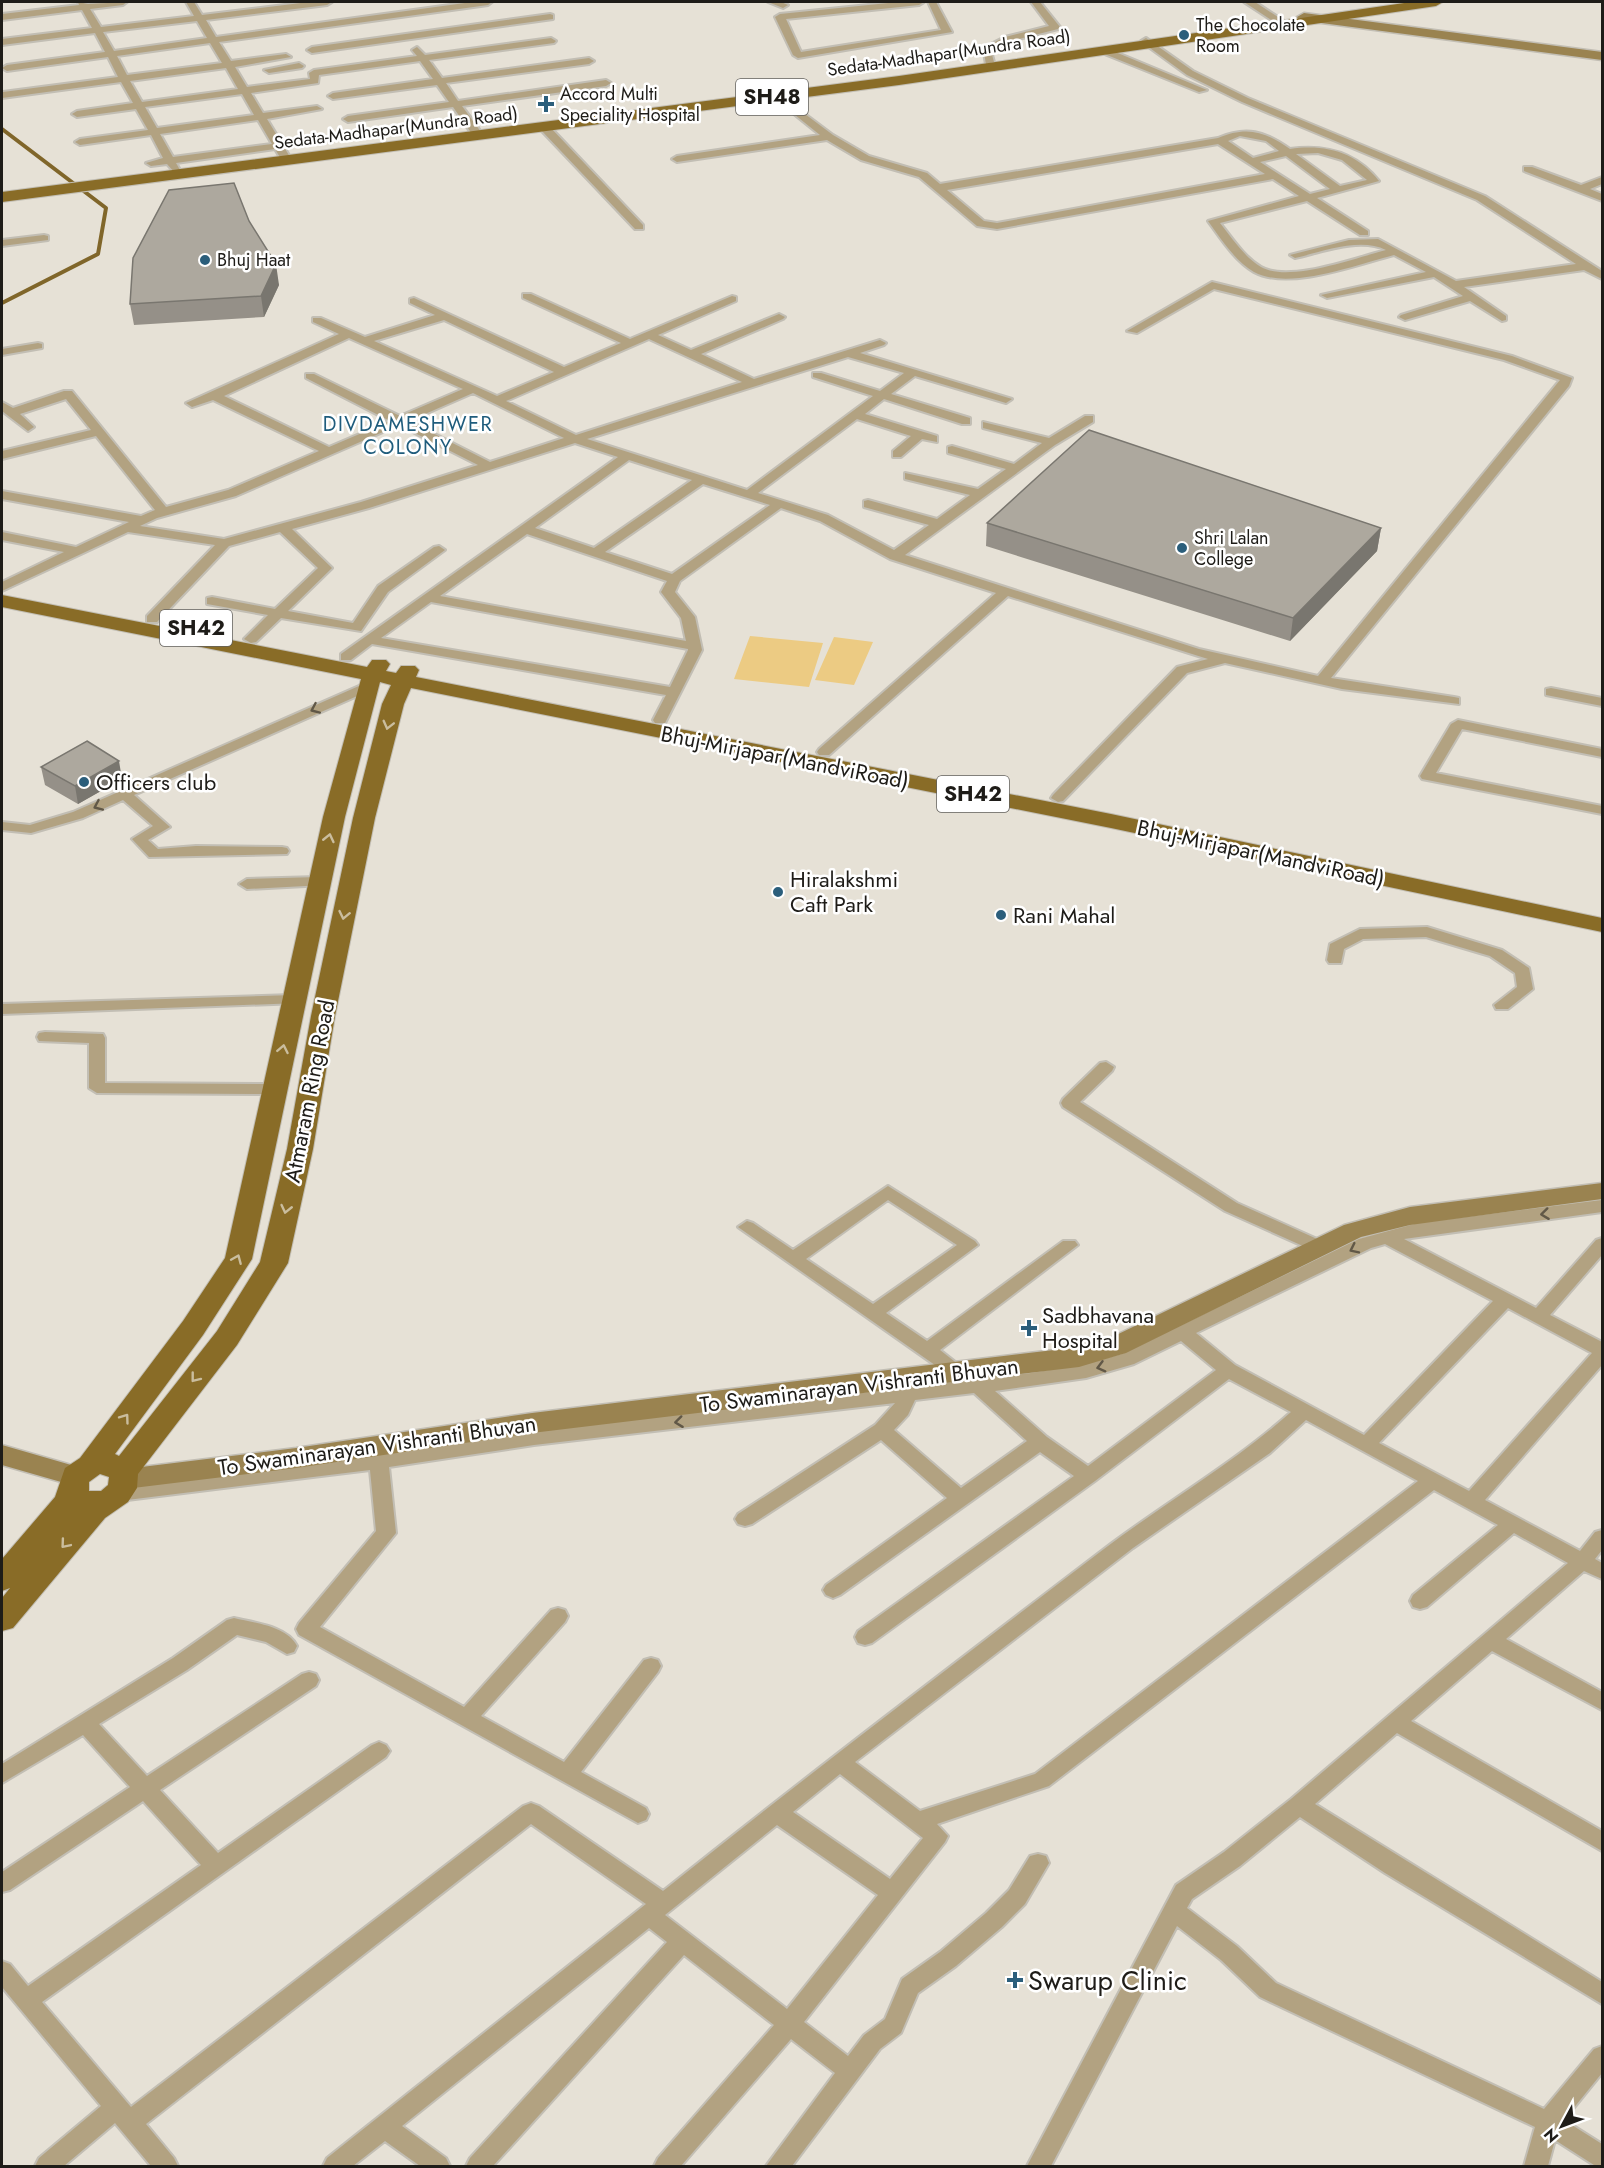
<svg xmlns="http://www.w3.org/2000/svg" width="1604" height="2168" font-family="Jost,sans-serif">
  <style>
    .green { fill: #eccb83 }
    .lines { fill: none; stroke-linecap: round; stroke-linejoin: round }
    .stream { stroke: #80662a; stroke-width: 4 }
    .street-casing { stroke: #c2beb4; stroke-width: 4 }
    .secondary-casing { stroke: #c2beb4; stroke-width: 3 }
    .primary-casing { stroke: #c2beb4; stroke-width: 2 }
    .street { fill: #b2a281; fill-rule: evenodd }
    .secondary { fill: #9a8350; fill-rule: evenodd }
    .primary { fill: #896c27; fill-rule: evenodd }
    .wall { fill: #959088 }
    .shaded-wall { fill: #79766f }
    .building { fill: #ada89e; stroke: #79766f; stroke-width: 1.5 }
    .oneway { stroke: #615847 }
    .oneway2 { stroke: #cabd9e }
    .poi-dot { fill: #2b5e7b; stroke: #fff; stroke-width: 2 }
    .labels { text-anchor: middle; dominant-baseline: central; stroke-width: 5; stroke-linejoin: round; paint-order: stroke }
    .far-poi-label { font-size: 18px; fill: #1e1c18; stroke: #fff; text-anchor: start }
    .far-street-label { font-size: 18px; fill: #1e1c18; stroke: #fff }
    .far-neighbourhood-label { font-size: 20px; letter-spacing: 1.5px; fill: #1f5c7c; stroke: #fff }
    .shield { fill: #fff; stroke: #62605d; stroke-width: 1.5 }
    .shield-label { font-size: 21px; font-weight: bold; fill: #1e1c18 }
    .street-label { font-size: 22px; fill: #1e1c18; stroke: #fff }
    .poi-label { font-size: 22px; fill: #1e1c18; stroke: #fff; text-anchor: start }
    .near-poi-label { font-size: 27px; fill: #1e1c18; stroke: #fff; text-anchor: start }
  </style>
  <rect width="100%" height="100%" fill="#e6e1d6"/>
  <path class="green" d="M750,636L823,643L809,687L734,679Z
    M834,637L873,642L854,685L815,680Z"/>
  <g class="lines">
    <path class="stream" d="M2,129L106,208L98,254L2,303"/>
    <g class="street-casing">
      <path id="street" d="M78,2L88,4L127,2L123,5L90,9L101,27L194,16L186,2H194L202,15L309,2H332L327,5L206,20L216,37L472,2H492L488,5L219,42L231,61L286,54L291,57L235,67L247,87L310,79L309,73L314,70L417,56L412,50L417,47L425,55L551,38L556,41L554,43L429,60L442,78L589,58L594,61L589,64L446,83L458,101L606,80L611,83L606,86L462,106L481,132L476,135L472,134L453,107L348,122L343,119L348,116L449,102L437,85L333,99L328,96L333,93L433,79L420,61L319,75L318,83L251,93L263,113L317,106L322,109L267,119L290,157L289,159H281L275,149L176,163L180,170L175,173L167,164L151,166L146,163L163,158L151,135L80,145L75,142L80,139L148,130L136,109L77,117L72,114L77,111L133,103L121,82L2,98L3,92L118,77L108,57L7,71L2,68L7,65L105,52L95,33L2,45V39L92,28L82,10L2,20V14L79,5ZM197,21L207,38L114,51L103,32ZM210,43L222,63L127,75L117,56ZM226,68L238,89L142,102L130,81ZM242,94L254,115L157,128L145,107ZM258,120L272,144L173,157L160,134Z
        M768,2H781L788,5L783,8Z
        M898,2H924L919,5L786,19L801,52L941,30L928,2H936L952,32L798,58L793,55L775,17L780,14Z
        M1031,2H1040L1060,27L1058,29L1011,41L991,51L994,62L986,64L983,48L1005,37L1049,26Z
        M1244,2H1255L1284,21L1276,23Z
        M550,14L553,15V19L312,53L307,50L312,47Z
        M1146,38L1193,71L1248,98L1485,196L1602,271V279L1584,270L1464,287L1506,316V320L1502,321L1470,301L1405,320L1399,317L1401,315L1463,296L1434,277L1327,298L1321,295L1426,272L1394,255C1358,264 1289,291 1254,272C1235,261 1221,239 1208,221L1299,196L1273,179L997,229L977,226L919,177L861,160L827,140L677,162L672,159L677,156L820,135L774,98V94L777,93L833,135L869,156L927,173L940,184L1218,138C1246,126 1265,131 1290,149C1326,144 1356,152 1379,181L1317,198L1368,231V235H1360L1307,201L1220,223C1232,238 1244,257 1261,267C1289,283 1355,258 1386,250C1360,237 1322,252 1295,258L1290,255L1349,240L1378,239L1456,281L1576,264L1477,200L1242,102L1187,75L1143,43L1141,41ZM1240,136L1266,141L1279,151L1253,158L1228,141ZM1218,144L1265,174L997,223L984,221L947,190ZM1318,153L1342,160L1367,180L1340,186L1296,154ZM1286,156L1330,189L1310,194L1260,162Z
        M1102,49H1108L1207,90L1199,92L1102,53Z
        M299,63L304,66L302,68L269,73L264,70Z
        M541,126H549L643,225V229H635L541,130Z
        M1524,167H1532L1581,185L1602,177V184L1590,189L1602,194V201L1524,171Z
        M44,235L48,236V240L2,246V240Z
        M1212,282L1512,356L1572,378L1569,386L1331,678L1454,697L1459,698V704L1342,689L1225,663L1187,673L1063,801L1058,802L1051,798L1053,795L1177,667L1208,659L1008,596L829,755H819L817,752L819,749L996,593L890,559L820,521L781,508L680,581L675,592L695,617L702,650L665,723H655L653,720L666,695L372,644L351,660H341V654L618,457L575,443L369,508L292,529L332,568L288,611L353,623L378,586L434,547L439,546L445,550L388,592L361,631L281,618L256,642L251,643L244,639L268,615L207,604V598L212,597L275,609L318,568L280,532L229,546L157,622H147V616L215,545L128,532L2,591V582L64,552L2,540V532L76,547L129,522L2,499V491L141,516L155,510L96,436L2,459V451L91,430L66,399L20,414L34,427L28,431L2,411V402L13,408L64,391H72L166,507L228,490L319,451L213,400L192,407L186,403L339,334L313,322V318H321L365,337L435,315L410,303V299L414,298L564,367L621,343L523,298V294H531L630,339L732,296L736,297V301L658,335L691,350L779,314L785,317L783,319L701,354L754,379L880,340L886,343L884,345L860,353L1012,399L1006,403L915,376L891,394L970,418V424H962L884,399L865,414L937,436V442L922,439L901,457H893V451L911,436L857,419L758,493L828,515L894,550L929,525L864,507V501L868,500L937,519L970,495L905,479V473L978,489L1006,469L948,453V447L952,446L1014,464L1042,443L983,428V422L1049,438L1085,416H1093V422L1055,445L905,555L1199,649L1318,676L1560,380L1504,360L1214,289L1137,333L1127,331ZM444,320L554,372L497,396L374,341ZM349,338L463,389L400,416L314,374H306V378L390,421L329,447L224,396ZM649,339L742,382L576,435L506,401ZM848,357L904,373L880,391L821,373H813V377L873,396L747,490L587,439ZM473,393L564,438L490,462L409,421ZM399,425L478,465L361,502L224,539L140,526L157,518L236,496ZM629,460L692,480L594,548L535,528ZM703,484L770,505L672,574L605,552ZM527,534L667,581L661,592L681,618L686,641L440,596ZM431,602L688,649V650L670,687L381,638Z
        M38,343L42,344V348L2,355V349Z
        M368,682L375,686L373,689L134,795L170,827L148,840L158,849L196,846L282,847L287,848L289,851L287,854L149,857L132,839L153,826L123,800L83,818L31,833L2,830V822L30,825L73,812Z
        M1551,688L1602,698V706L1546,695V689Z
        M1458,720L1602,749V757L1462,729L1436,773L1602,806V814L1422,779L1420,776L1451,724Z
        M319,877L327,882L324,885L247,889L239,884L247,879Z
        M1427,927L1502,950L1529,968L1533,989L1508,1009H1496L1494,1005L1517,987L1515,973L1490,956L1426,937L1363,939L1344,949L1341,963H1329L1327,960L1330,944L1360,929Z
        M293,995L299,997L301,1000L299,1003L2,1014V1004Z
        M45,1032L103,1034L105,1038V1083L275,1084L283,1089L275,1094L97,1093L89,1088V1043L39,1041L37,1037L39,1033Z
        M1106,1062L1114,1067L1112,1071L1080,1102L1237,1203L1326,1243L1329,1247L1326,1251H1314L1225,1211L1063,1107L1061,1103L1063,1099L1100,1063Z
        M888,1186L975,1241L978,1245L886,1313L927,1341L1063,1241H1075L1078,1245L940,1350L968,1372L966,1377H952L738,1227L747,1221L753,1223L793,1250ZM888,1200L957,1245L873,1304L806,1259Z
        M1602,1200V1212L1404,1239L1536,1308L1596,1240L1602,1238V1255L1550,1315L1602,1342V1365L1485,1500L1580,1551L1595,1532L1602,1530V1550L1595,1559L1602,1563V1579L1584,1571L1506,1639L1602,1692V1710L1492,1651L1411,1721L1602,1831V1851L1397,1733L1315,1804L1602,1982V2004L1385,1873L1300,1817L1240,1866L1192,1899L1187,1908L1237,1946L1276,1983L1544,2109L1594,2049L1602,2046V2073L1564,2120L1602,2144V2166L1594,2165L1555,2140L1548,2166H1524L1535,2127L1260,1997L1221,1960L1177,1926L1051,2166H1027L1176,1885L1224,1852L1291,1799L1568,1563L1514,1533L1427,1607L1420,1609L1413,1607L1410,1601L1413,1595L1498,1525L1434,1490L1049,1786L937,1824L948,1836L945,1842L804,2022L848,2056L864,2035L885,2019L902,1979L940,1952L986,1913L1009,1890L1030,1856L1038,1854L1046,1856L1049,1863L1025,1904L1002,1927L956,1966L918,1993L901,2033L880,2049L792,2166H766L835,2073L791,2039L681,2166H654L658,2158L774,2025L684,1955L493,2166H466L470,2158L667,1942L649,1928L402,2126L446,2158L450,2166H420L385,2141L353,2166H323L327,2158L646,1904L531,1824L146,2124L174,2158L178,2166H151L115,2123L64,2166H35L39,2158L101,2106L2,1987V1961L10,1964L28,1986L201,1865L143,1801L10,1890L2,1892V1872L130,1787L83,1735L2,1783V1764L173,1658L227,1620L234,1618C254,1623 287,1626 297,1646L294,1652L287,1654L266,1642L237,1635L187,1670L99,1724L147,1776L302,1674L309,1672L316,1674L319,1680L316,1686L160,1790L218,1853L372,1745L379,1742L386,1745L390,1751L386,1757L42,2002L131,2107L523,1806L531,1803L539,1806L663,1891C808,1775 956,1662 1104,1549C1166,1502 1233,1464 1291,1412L1229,1379L1095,1481L872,1643L865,1645L858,1643L855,1637L858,1631L1074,1476L1040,1452L840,1595L833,1598L826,1595L823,1590L826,1585L947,1498L881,1440L752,1524L745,1526L738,1524L735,1519L738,1514L875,1425L895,1403L534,1445L389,1467L396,1533L320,1627L464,1707L551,1610L558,1608L565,1610L568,1616L565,1622L481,1716L564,1762L644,1660L651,1658L658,1660L661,1666L658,1672L581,1772L646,1808L649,1814L646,1820L638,1823L299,1635L296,1629L299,1623L376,1531L370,1470L119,1501L112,1499L109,1494L112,1489L297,1467L534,1431L1031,1373L1086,1364L1122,1354L1359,1239L1418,1223ZM1385,1244L1493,1301L1364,1435L1235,1365L1196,1333L1371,1248ZM1508,1308L1592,1353L1469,1491L1379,1443ZM1181,1341L1216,1370L1088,1466L1047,1437L995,1391L1086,1378L1134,1364ZM974,1393L1027,1441L961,1488L894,1430L908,1415L915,1400ZM1306,1420L1418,1481L1035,1774L920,1811L855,1762L1133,1548L1270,1453ZM840,1774L923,1838L890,1879L793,1812ZM777,1825L878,1895L787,2009L665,1915Z"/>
    </g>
    <g class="secondary-casing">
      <path id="secondary" d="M1304,13L1602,52V60L1299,20L1297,17Z
        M1602,1183V1199L1410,1225L1361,1237L1126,1353L1079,1367L532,1433L296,1468L125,1489L115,1486L111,1479L115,1472L125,1469L296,1448L532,1413L1079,1347L1108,1339L1344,1225L1410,1207Z
        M2,1445L85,1469L89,1476L85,1483L75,1486L2,1465Z"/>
    </g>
    <g class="primary-casing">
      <path id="primary" d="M1411,2H1443L1436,6L899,85L2,202V192L899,76Z
        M2,595L367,667L372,660H386L390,664L386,671L396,673L401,666H415L419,670L416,677L1111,814L1602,918V932L1111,828L411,688L404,704L375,818L335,1016L313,1149L288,1263L237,1345L138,1474L137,1488L128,1502L105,1518L13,1628L2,1631V1598L10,1588L2,1591V1559L55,1497L65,1468L80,1458L183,1321L225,1258L323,817L361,679L2,607ZM380,682L391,685L382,704L353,818L311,1016L287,1149L260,1262L217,1331L119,1456L115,1454L203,1335L252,1259L345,817ZM100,1474L109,1477L108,1485L101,1491H89V1482Z"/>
    </g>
    <use href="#street" class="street"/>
    <use href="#secondary" class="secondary"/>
    <use href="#primary" class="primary"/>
  </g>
  <path class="wall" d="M249,221L279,285L264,317L134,325L130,304Z
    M987,523L1381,528L1377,551L1290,641L986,546Z
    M41,767L122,779L78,804L45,785Z"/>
  <path class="shaded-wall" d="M276,264L279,285L264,317L261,296Z
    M1381,528L1377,551L1290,641L1293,618Z
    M119,761L122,779L78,804L75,786Z"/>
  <path class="building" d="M234,183L249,221L276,264L261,296L130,304L133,258L169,190Z
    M1089,430L1381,528L1293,618L987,523Z
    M87,741L119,761L75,786L41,767Z"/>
  <defs><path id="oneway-chevron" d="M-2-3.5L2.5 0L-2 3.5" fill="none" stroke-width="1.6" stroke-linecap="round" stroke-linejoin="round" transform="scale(1.5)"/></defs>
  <g class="oneway">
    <use href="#oneway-chevron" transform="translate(315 709) rotate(156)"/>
    <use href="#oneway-chevron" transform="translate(98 806) rotate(156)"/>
    <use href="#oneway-chevron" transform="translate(1545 1214) rotate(173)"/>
    <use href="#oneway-chevron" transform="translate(1354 1249) rotate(154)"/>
    <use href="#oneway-chevron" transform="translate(1101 1367) rotate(165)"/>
    <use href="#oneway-chevron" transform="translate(679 1422) rotate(173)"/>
  </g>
  <g class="oneway2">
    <use href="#oneway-chevron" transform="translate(388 725) rotate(104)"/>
    <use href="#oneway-chevron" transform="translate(329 838) rotate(-77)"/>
    <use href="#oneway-chevron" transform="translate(344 915) rotate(102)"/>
    <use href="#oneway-chevron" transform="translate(283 1049) rotate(-79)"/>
    <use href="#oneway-chevron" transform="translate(286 1209) rotate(103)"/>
    <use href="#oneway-chevron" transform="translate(237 1259) rotate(-67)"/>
    <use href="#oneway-chevron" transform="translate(195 1378) rotate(128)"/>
    <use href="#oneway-chevron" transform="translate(125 1418) rotate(-54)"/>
    <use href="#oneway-chevron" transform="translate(65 1544) rotate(130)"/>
  </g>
  <g class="poi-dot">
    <circle cx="1184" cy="35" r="6"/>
    <path d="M543 95h6v6h6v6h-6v6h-6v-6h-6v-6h6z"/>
    <circle cx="205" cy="260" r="6"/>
    <circle cx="1182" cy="548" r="6"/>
    <circle cx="84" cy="782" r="6"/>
    <circle cx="778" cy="892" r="6"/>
    <circle cx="1001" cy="915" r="6"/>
    <path d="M1026 1319h6v6h6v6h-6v6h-6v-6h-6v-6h6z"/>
    <path d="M1012 1971h6v6h6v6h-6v6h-6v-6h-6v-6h6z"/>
  </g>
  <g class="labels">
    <g class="far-poi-label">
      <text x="1196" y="25">The Chocolate<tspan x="1196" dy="21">Room</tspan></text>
      <text x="560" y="94">Accord Multi<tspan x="560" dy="21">Speciality Hospital</tspan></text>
      <text x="217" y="260">Bhuj Haat</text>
      <text x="1194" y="538">Shri Lalan<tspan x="1194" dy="21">College</tspan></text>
    </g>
    <g class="far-street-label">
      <text transform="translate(949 53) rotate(-8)">Sedata-Madhapar(Mundra Road)</text>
      <text transform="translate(396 128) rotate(-7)">Sedata-Madhapar(Mundra Road)</text>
    </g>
    <g class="far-neighbourhood-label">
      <text x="408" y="424">DIVDAMESHWER<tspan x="408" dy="23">COLONY</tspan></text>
    </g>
    <g class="shield">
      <rect x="736" y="79" width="72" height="36" rx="4.5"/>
      <rect x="160" y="610" width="72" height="36" rx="4.5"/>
      <rect x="937" y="776" width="72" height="36" rx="4.5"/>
    </g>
    <g class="shield-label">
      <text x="772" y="97">SH48</text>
      <text x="196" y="628">SH42</text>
      <text x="973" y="794">SH42</text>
    </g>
    <g class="street-label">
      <text transform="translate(785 757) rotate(11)">Bhuj-Mirjapar(MandviRoad)</text>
      <text transform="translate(1261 853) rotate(12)">Bhuj-Mirjapar(MandviRoad)</text>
      <text transform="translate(309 1091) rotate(-79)">Atmaram Ring Road</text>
      <text transform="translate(859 1385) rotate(-7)">To Swaminarayan Vishranti Bhuvan</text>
      <text transform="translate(377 1445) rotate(-8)">To Swaminarayan Vishranti Bhuvan</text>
    </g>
    <g class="poi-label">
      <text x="96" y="782">Officers club</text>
      <text x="790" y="879">Hiralakshmi<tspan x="790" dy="25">Caft Park</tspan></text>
      <text x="1013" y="915">Rani Mahal</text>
      <text x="1042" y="1315">Sadbhavana<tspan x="1042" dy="25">Hospital</tspan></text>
    </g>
    <g class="near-poi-label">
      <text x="1028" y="1980">Swarup Clinic</text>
    </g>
  </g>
  <rect width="1604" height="2168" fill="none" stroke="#1e1c18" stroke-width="6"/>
  <g transform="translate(1562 2126) rotate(229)" stroke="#ffffff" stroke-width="4.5" paint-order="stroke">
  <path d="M0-4.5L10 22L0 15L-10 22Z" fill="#1e1c18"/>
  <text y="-9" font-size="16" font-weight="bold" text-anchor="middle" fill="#1e1c18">N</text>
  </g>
</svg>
